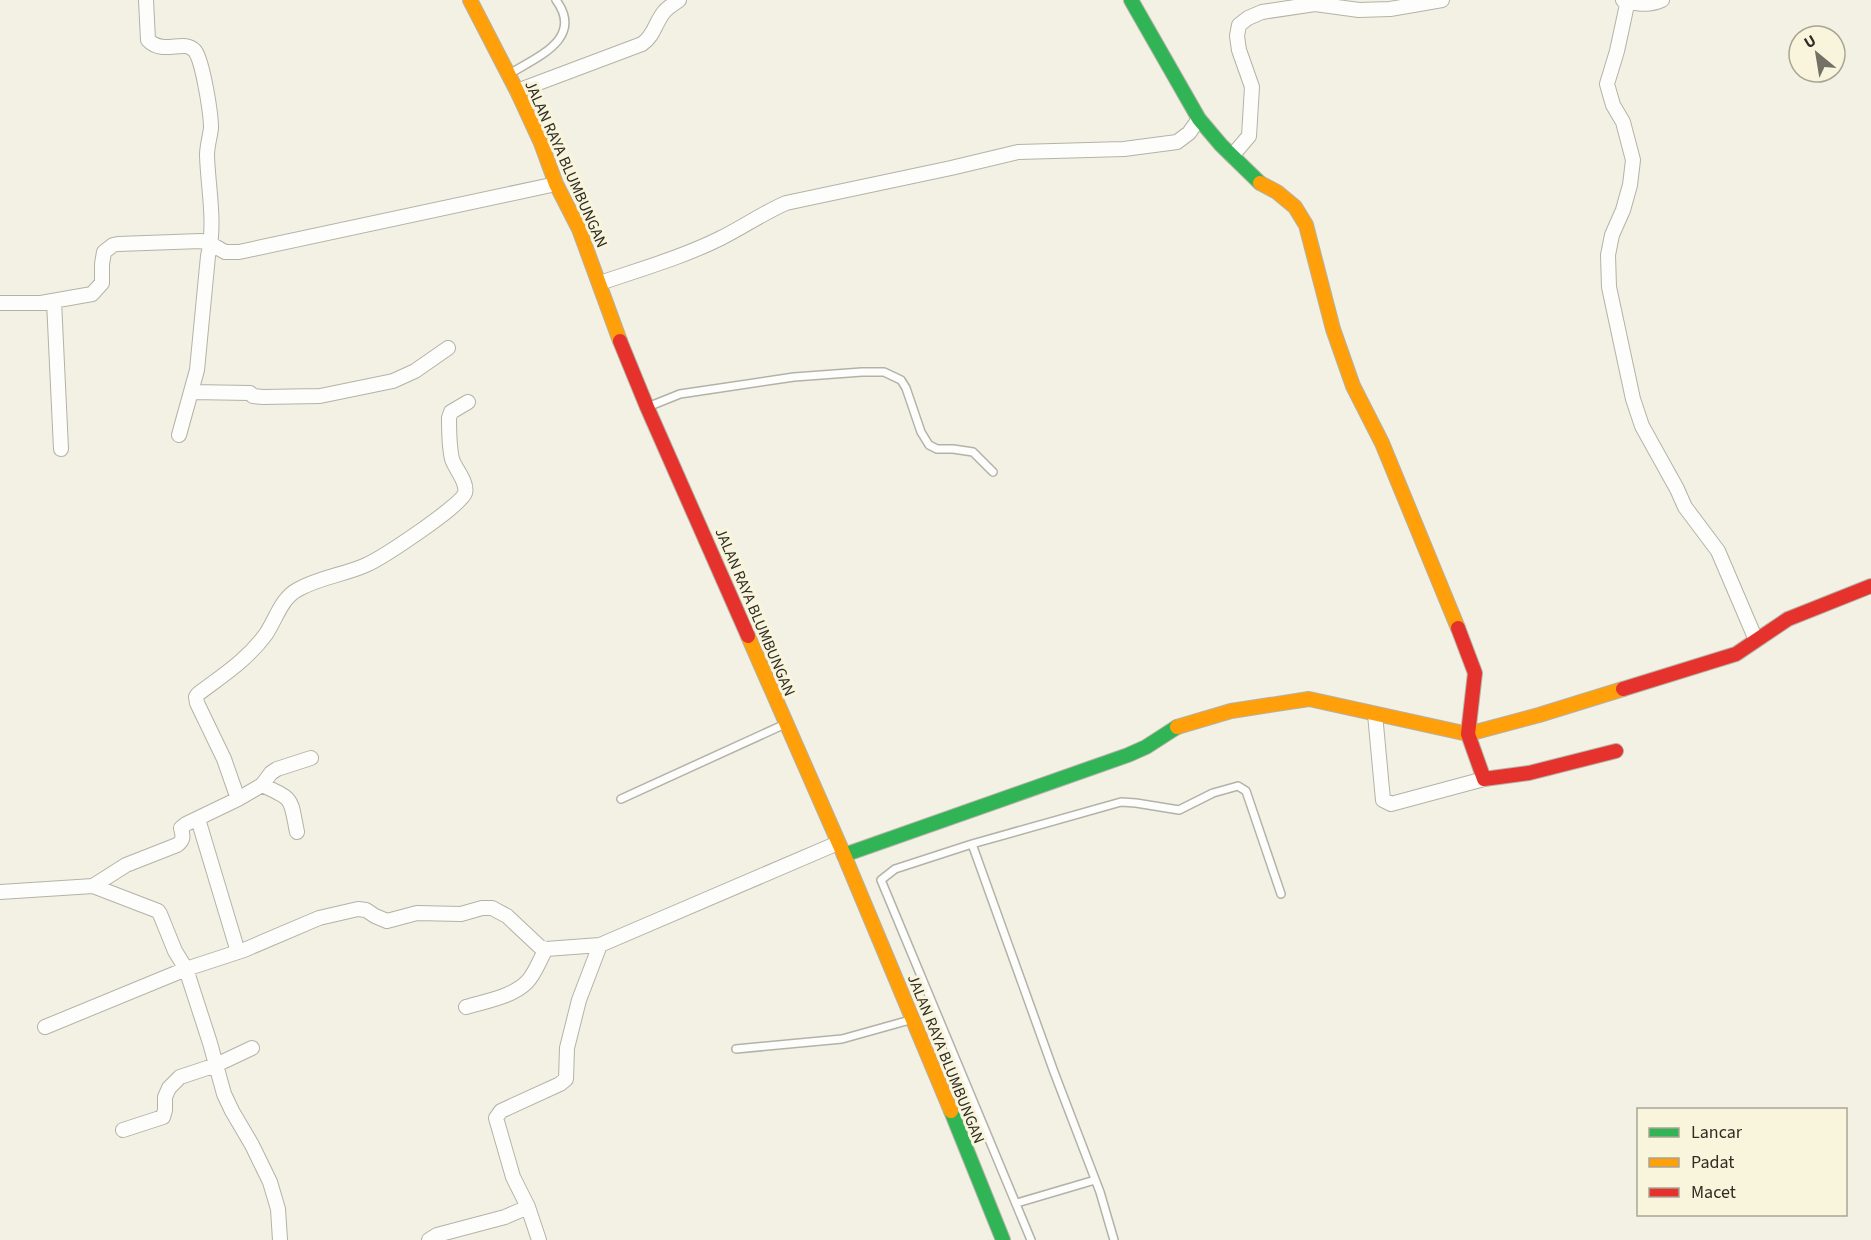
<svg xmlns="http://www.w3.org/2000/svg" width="1871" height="1240" font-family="'Source Sans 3',sans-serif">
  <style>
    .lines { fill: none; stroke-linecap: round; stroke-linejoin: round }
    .lane-casing { stroke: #b4b2a8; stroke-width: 10 }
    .street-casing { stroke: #b4b2a8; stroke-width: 16 }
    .fast-casing { stroke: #b4b2a8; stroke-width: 16 }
    .slow-casing { stroke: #b4b2a8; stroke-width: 16 }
    .jam-casing { stroke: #b4b2a8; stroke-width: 16 }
    .lane { stroke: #fdfdfb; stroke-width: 7 }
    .street { stroke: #fdfdfb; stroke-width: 14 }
    .fast { stroke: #30b455; stroke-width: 14 }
    .slow { stroke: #ff9f0a; stroke-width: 14 }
    .jam { stroke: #e5322d; stroke-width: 14 }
    .labels { text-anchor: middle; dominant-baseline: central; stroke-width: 6; stroke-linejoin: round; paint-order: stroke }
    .street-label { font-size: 16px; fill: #2e2c23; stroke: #f9f5dd }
  </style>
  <rect width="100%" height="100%" fill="#f3f1e3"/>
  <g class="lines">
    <g class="lane-casing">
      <path id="lane" d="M511,73C539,56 584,38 556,0
        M650,406L680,394L794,377L862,372H884L901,380L906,388L921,432L929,445L937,449H953L973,452L993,472
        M621,799L783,725
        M972,844L1054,1072L1100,1192L1114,1240
        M736,1049L842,1039L910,1020
        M1017,1203L1095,1180
        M1031,1240L881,880L895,869L972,844L1121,802L1136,803L1179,810L1213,793L1238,786L1246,791L1281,894"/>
    </g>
    <g class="street-casing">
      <path id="street" d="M146,0L148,40C164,56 184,38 195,51C203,62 211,114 211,128C210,137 207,146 207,155C208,189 216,222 208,256L197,370L179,435
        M1623,0C1637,4 1649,6 1662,0
        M1628,0L1617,51L1607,84L1613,105L1623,122L1633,160L1630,185L1623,210L1612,235L1608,255L1609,287L1633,399L1642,426L1677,489L1685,507L1718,551L1756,640
        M517,91L642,44C654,36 655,23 664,12C668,7 674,4 679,0
        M1232,156L1249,136L1252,87L1239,50L1237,36L1239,25L1248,18L1262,12L1315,4L1359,10L1390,9L1442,0
        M600,283C641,269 683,257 721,238C743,227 763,213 786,203L951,168L1018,152L1124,149L1177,142L1189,133L1199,119
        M54,301L61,449
        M0,303H41L92,294L102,283V264L104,252L113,245L118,244L201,241L211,244L225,252H239L556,184
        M191,392L250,393L253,396L263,397L320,396L393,381L415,371L448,348
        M1375,714L1383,800L1391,804L1484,779
        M262,785C295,800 290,798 297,832
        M238,799L224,759L197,703L196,697L198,694C223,675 247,660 266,634C276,619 281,599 297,590C319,577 344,575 366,565C382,558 461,506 465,493C468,482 455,469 452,459C449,446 449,431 449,418L451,412L468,402
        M198,819L238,952
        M93,886L126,865L177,845C184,840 183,836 181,828L186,824L238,799L262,785L271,773L277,769L311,758
        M0,892L93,886L158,911L160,914L175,951L186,969L244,950L319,918L358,909L366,910L375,916L387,921L417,913L461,914L482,908H492L507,916L540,947L546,949L600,945L838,843
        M466,1007C486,1001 512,997 527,982C535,974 540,959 546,949
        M45,1027L186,969L210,1043L224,1094L232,1111L252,1145L270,1182L278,1209L280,1240
        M123,1130L163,1117L165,1110V1097L169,1088L180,1077L216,1065L252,1048
        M429,1240L437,1235L505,1217L528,1207
        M539,1240L528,1207L513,1177L496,1118L501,1111L560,1084L566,1079L567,1048L579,1000L600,945"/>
    </g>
    <g class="fast-casing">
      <path id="fast" d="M1131,0L1199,119L1221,145L1260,183
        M844,855L1128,755L1146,747L1177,727
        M951,1111L1003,1240"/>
    </g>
    <g class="slow-casing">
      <path id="slow" d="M470,0L517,91L541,143L556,184L579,229L620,341
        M1260,183L1277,192L1295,207L1306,225L1333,329L1353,386L1382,443L1458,628
        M748,636L844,855L951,1111
        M1177,727L1231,711L1309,699L1468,734L1539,715L1623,689"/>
    </g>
    <g class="jam-casing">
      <path id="jam" d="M620,341L647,407L748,636
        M1458,628L1475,673L1468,734L1484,779L1529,773L1616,751
        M1623,689L1736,654L1788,619L1871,586"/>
    </g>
    <use href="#lane" class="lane"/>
    <use href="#street" class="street"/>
    <use href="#fast" class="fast"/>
    <use href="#slow" class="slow"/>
    <use href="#jam" class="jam"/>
  </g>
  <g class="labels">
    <g class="street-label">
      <text transform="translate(566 164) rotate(66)">JALAN RAYA BLUMBUNGAN</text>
      <text transform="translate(755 612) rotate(67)">JALAN RAYA BLUMBUNGAN</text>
      <text transform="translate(946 1059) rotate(68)">JALAN RAYA BLUMBUNGAN</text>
    </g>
  </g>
  <rect x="1637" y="1108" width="210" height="108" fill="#f9f5dd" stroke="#a8a593" stroke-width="1.5"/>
  <rect x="1649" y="1128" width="30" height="9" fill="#30b455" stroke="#a8a593" stroke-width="1.5"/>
  <text x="1691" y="1138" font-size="18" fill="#2e2c23">Lancar</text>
  <rect x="1649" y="1158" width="30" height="9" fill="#ff9f0a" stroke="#a8a593" stroke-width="1.5"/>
  <text x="1691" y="1168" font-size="18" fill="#2e2c23">Padat</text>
  <rect x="1649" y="1188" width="30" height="9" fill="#e5322d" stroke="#a8a593" stroke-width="1.5"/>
  <text x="1691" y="1198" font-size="18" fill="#2e2c23">Macet</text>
  <g transform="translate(1817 54) rotate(330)"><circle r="28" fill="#f9f5dd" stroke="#a8a593" stroke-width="1.5"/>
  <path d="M0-4.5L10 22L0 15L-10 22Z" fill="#737166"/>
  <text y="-9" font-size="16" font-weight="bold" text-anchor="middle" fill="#2e2c23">U</text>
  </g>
</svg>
